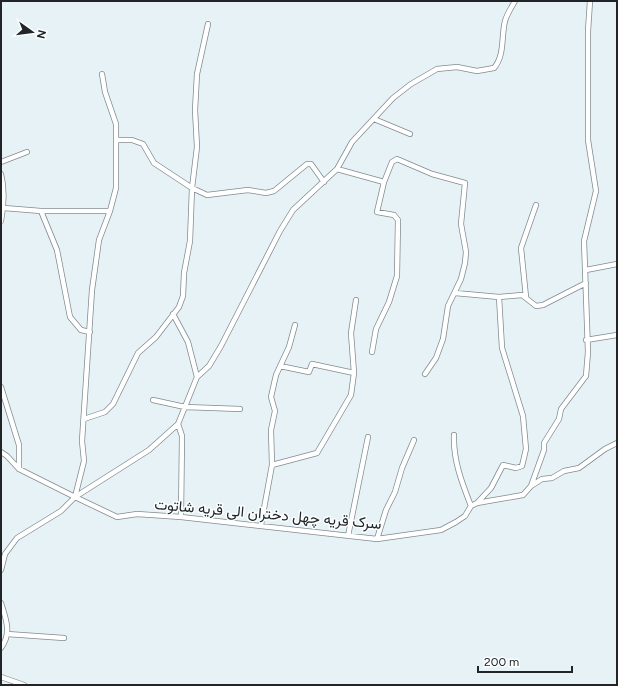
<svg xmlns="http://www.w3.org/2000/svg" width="618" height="686" font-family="Figtree,Vazirmatn,sans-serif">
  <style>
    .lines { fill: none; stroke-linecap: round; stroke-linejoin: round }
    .minor-casing { stroke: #818b8f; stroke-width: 6 }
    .minor { stroke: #fff; stroke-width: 4.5 }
    .labels { text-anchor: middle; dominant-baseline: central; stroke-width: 3; stroke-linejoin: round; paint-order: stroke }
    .street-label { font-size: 15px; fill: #212527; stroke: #fbfeff }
  </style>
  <rect width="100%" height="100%" fill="#e7f2f7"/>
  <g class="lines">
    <g class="minor-casing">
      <path id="minor" d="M374,119L410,134
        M116,140H132L143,144L154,163L192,188L207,195L248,190L266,193L274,191L307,164H311L324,182
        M1,162L27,152
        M337,169L384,182
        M1,174C5,190 4,205 1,221
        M4,208L41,211H110
        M41,211L57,250L70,317L81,330L90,332
        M586,270L617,264
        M455,293L499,297L522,295L536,306L543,305L586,283
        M526,297L521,248L536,205
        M173,314L188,342L197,377
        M586,340L617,335
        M372,352L376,329L389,302L397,276L398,220L394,215L377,212L384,182L392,162L397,159L432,174L465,183L461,224L466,252L465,263L461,279L448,306L443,339L436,358L425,374
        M280,366L309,372L312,364L354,373
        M1,387L19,445V469
        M153,400L185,407L240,409
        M84,419L105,412L113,404L138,353L156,337L179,307L183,296L184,273L190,241L192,188L197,147L195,110L197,74L208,24
        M178,424L182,436L181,517
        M454,435C453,460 462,483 471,506
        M1,452L7,456L19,469L75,497
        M272,465L317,453L351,395L354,373L351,333L356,300
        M531,486L544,450V443L559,419L561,409L586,376L588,352L584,241L596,191L588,140V31L590,1
        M75,497L149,450L178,424L197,377L209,366L221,346L280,231L293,210L337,169L352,142L393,98L411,84L437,69L457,67L477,71L494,68C505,55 501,37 505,21C507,14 511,8 515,1
        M75,497L84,461L82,441L92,290L99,240L110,211L116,188V124L105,92L102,74
        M477,503L491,488L503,465L516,468L522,466L526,449L523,416L502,348L499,297
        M261,525L272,465L271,430L275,411L271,397L276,375L289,347L295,325
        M348,536L368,437
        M377,539L386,510L395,492L402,468L414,440
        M1,570L5,554L17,538L61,511L75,497L117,517L137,514L181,517L377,539L441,530L456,522L465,516L471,506L477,503L523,495L531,486L542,479L552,478L564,471L579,468L605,449L617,443
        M1,603C6,619 12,633 1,648
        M7,634L64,638
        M1,677L24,685"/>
    </g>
    <use href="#minor" class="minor"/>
  </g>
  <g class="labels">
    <g class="street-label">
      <text transform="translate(268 514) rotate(5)">سرک قریه چهل دختران الی قریه شاتوت</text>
    </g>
  </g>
  <rect width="618" height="686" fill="none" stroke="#212527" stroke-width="4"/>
  <g transform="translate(32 32) rotate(104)" stroke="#fbfeff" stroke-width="3" paint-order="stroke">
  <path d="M0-3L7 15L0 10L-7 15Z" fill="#212527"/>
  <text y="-6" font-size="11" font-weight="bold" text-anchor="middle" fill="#212527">N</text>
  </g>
  <path d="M478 666v6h94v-6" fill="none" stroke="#212527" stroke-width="2"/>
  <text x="484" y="666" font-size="12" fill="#212527" stroke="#fbfeff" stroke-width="3" paint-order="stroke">200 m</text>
</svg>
